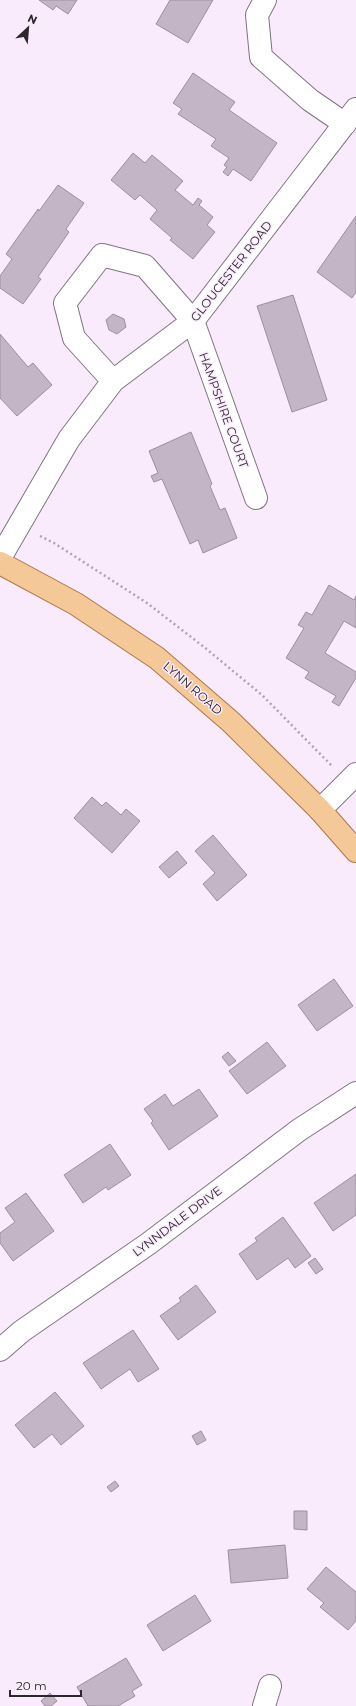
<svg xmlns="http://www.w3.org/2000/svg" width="356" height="1706" font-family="Montserrat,sans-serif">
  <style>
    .building { fill: #c3b5c5; stroke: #9c8f9e }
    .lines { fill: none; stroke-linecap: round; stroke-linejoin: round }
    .minor-casing { stroke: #807483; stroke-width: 24 }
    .major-casing { stroke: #ab7846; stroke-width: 24 }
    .path { stroke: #aea3b0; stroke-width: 2.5; stroke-dasharray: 2 3; stroke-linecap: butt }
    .minor { stroke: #fff; stroke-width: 22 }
    .major { stroke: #f5c898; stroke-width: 22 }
    .labels { text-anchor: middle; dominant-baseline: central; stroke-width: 3; stroke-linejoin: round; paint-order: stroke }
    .street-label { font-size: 12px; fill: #2c272d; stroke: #f9ebfc }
  </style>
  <rect width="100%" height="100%" fill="#f9ebfc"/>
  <path class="building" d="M39,0H77L68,14L56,6L53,10Z
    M170,0H213L188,43L156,24Z
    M193,73L235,102L229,110L277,143L251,181L233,169L228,176L223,172L227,167L224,165L229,158L211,146L216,139L178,114L182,109L173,103Z
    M133,153L145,163L152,155L183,181L175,190L193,205L198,198L202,201L199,205L213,217L207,225L215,232L193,259L170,240L172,238L150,219L157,210L140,195L135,200L111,180Z
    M58,185L84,203L66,229L69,232L38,277L41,279L23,304L0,288V276L12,259L6,254L38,209L39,211Z
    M356,216V292L352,298L317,272Z
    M293,295L327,400L292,412L257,306Z
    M113,314L124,319L126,327L117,334L109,330L106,320Z
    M0,334L28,367L33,363L52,385L17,416L0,398Z
    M191,432L212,484L210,486L220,510L225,508L237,538L203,553L198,540L190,544L162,479L154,482L151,476L158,473L149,451Z
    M329,585L354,600L356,596V628L344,621L325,653L356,672V678L339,706L332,702L336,696L305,678L309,672L286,658L304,628L298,625L306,612L312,615Z
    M92,797L102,806L106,802L121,815L126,809L140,821L112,853L74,818Z
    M213,835L247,875L217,901L203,884L215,873L195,851Z
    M177,851L187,863L169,878L159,867Z
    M334,979L353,1006L317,1031L298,1005Z
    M267,1042L286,1066L247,1094L229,1071Z
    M228,1052L236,1061L229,1066L222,1057Z
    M199,1089L218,1116L169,1150L151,1123L153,1121L144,1109L165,1094L173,1106Z
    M110,1144L131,1175L108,1190L106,1187L83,1203L64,1175Z
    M356,1174V1215L333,1231L314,1203Z
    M26,1193L54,1231L13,1261L0,1243V1233L15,1222L5,1208Z
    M283,1217L311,1256L295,1268L288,1258L257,1280L239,1254L257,1241L255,1238Z
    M315,1258L323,1269L316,1274L308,1263Z
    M196,1285L216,1312L178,1340L160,1316L181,1301L179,1298Z
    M133,1330L159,1369L138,1382L130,1369L101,1389L83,1363Z
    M55,1392L84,1426L61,1445L52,1434L34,1448L15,1425Z
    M201,1431L206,1440L197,1445L192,1436Z
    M115,1481L119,1486L111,1492L107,1487Z
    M294,1511H307V1530L294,1529Z
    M285,1545L288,1578L231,1583L228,1550Z
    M326,1567L356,1592V1621L348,1630L320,1607L324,1603L307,1589Z
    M195,1595L211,1621L163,1651L147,1625Z
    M126,1658L142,1685L132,1691L135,1696L118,1706H88L77,1687Z
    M50,1693L57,1701L51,1706H45L41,1701Z"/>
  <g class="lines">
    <g class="minor-casing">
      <path id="minor" d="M265,0L257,15L261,57L310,100L345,124
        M113,381L74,338L65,303L102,255L145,266L193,321L256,498
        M0,558L69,439L113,381L193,321L356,109
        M320,810L356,774
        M0,1350L22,1331L148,1244L299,1130L356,1093
        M264,1706L270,1686"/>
    </g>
    <g class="major-casing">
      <path id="major" d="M0,563L76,604L157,658L231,722L320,810L356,851"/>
    </g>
    <path class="path" d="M40,536L54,543L147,603L204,647L262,695L332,766"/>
    <use href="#minor" class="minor"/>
    <use href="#major" class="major"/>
  </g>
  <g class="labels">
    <g class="street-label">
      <text transform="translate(231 271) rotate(-52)">GLOUCESTER ROAD</text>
      <text transform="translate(224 410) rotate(70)">HAMPSHIRE COURT</text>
      <text transform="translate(193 688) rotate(41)">LYNN ROAD</text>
      <text transform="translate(177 1221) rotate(-37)">LYNNDALE DRIVE</text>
    </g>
  </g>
  <g transform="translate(28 28) rotate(26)" stroke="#f9ebfc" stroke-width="3" paint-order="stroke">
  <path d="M0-3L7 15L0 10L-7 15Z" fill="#2c272d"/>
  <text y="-6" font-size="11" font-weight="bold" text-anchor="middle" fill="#2c272d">N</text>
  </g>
  <path d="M10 1690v6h71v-6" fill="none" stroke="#2c272d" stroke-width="2"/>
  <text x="16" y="1690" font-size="12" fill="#2c272d" stroke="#f9ebfc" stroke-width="3" paint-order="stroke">20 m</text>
</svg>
